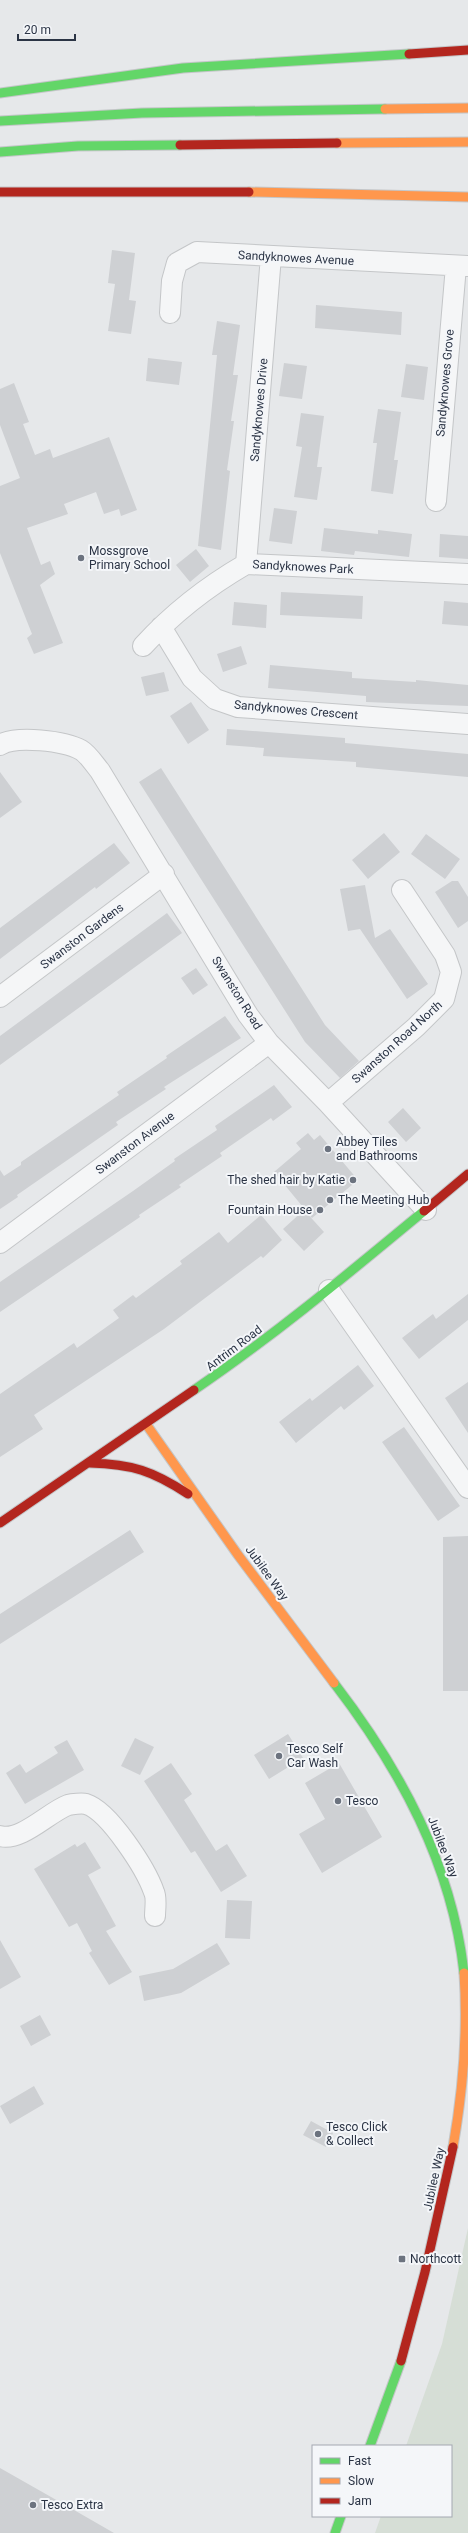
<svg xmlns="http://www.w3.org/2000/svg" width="468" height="2533" font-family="Roboto,sans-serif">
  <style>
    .green { fill: #d6ded6 }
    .building { fill: #ced0d3 }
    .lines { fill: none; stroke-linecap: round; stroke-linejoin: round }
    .street-casing { stroke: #c4c6c8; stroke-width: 22 }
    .fast-casing { stroke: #c4c6c8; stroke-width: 11 }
    .slow-casing { stroke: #c4c6c8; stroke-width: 11 }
    .jam-casing { stroke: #c4c6c8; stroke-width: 11 }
    .street { stroke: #f5f6f7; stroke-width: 20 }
    .fast { stroke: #63d668; stroke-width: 9 }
    .slow { stroke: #ff974d; stroke-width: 9 }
    .jam { stroke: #b3261e; stroke-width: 9 }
    .poi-dot { fill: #6c737f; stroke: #f4f6f9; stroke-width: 1.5 }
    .labels { text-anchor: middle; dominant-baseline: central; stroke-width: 4; stroke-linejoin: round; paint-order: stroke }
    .street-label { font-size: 12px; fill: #2b3445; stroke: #f4f6f9 }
    .poi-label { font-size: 12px; fill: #2b3445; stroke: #f4f6f9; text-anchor: start }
  </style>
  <rect width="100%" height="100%" fill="#e6e8ea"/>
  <path class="green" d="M468,2228V2533H375L381,2516H451V2446H406L442,2344Z"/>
  <path class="building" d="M112,250L135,253L129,300L136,301L131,334L108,331L115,284L108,283Z
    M316,305L402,312L401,335L315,328Z
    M217,321L240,325L233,375H238L231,421H234L227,470L230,471L221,550L198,546L217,355H212Z
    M148,358L182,362L179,385L146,381Z
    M284,363L307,366L302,399L279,396Z
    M406,364L428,367L424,400L401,397Z
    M14,383L29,422L23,424L35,455L50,449L53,458L109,437L137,510L121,516L119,509L104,514L96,492L64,504L68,514L27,528L41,565L50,561L55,574L40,585L63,643L34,654L27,638L32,634L0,553V486L20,478L0,425V389Z
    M378,409L401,412L394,460H398L393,494L371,491L377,443H373Z
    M301,413L324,416L317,467H322L317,500L294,497L302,447L296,446Z
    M274,508L297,511L292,544L269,541Z
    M324,528L378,534V530L412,534L409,557L355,551L354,555L321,551Z
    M440,534L468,536V559L439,557Z
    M196,549L209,566L190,582L176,565Z
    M281,592L363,596L362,619L280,615Z
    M444,601L468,603V626L442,624Z
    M234,602L267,605L266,628L232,625Z
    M241,646L247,664L223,672L217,654Z
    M270,665L352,672V678L416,682V680L468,685V706L366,702V696L268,688Z
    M164,672L169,691L146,696L141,677Z
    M191,702L209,730L188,744L170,716Z
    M227,729L345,738V743L468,754V777L356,767V762L263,756L264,748L226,745Z
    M161,768L325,1025L359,1061L340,1078L305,1042L139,782Z
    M0,772L22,802L0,818Z
    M384,833L400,852L368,879L352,860Z
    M426,834L460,859L445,879L411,854Z
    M114,843L130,863L96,889L95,887L0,959V928Z
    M452,881H458L468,897V921L458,928L435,892Z
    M365,885L375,938L390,929L428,984L407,999L360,929L348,931L340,889Z
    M167,913L182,933L0,1065V1036Z
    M196,968L208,985L193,995L181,978Z
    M225,1016L241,1038L164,1087L166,1089L116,1122L118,1125L17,1195L18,1197L0,1209V1170L4,1176L21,1165V1162L119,1095L117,1092L167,1058L166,1056Z
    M274,1085L292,1107L273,1121L271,1118L220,1153L222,1156L179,1185L181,1187L139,1215L140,1217L0,1312V1282L133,1191L175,1161L174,1159L217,1130L215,1126Z
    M403,1108L421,1128L406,1142L388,1122Z
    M308,1133L314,1140L320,1135L358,1180L312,1218L274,1172L301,1149L296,1143Z
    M304,1210L324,1232L304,1251L283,1229Z
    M261,1215L282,1240L263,1258L261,1256L164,1329L34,1415L43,1429L0,1457V1394L74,1343L77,1348L119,1318L113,1310L133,1295L136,1298L182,1264L180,1261L219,1232L228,1243Z
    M468,1294V1320L419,1359L402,1338L433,1314L436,1319Z
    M358,1365L374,1386L344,1410L341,1406L296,1443L279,1422L310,1398L312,1401Z
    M468,1382V1433L445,1398Z
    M404,1427L460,1506L438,1521L382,1442Z
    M130,1530L144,1552L0,1644V1614Z
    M468,1536V1691H443V1537Z
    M288,1734L303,1758L269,1779L254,1755Z
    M135,1738L154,1747L140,1775L121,1766Z
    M67,1740L84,1770L25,1804L6,1773L20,1764L26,1773L58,1753L54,1747Z
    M171,1763L192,1794L184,1800L216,1851L227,1844L247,1876L221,1892L195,1851L191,1853L144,1781Z
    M339,1763L382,1837L322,1873L299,1834L325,1819L305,1783Z
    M85,1842L101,1868L88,1875L116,1926L106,1931L132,1972L109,1985L89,1953L92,1951L77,1923L69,1927L34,1869L75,1844L77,1847Z
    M227,1900L252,1901L250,1939L225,1938Z
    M0,1940L21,1977L0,1989Z
    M217,1943L230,1964L181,1993L144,2001L139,1976L173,1969Z
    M40,2015L51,2035L31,2046L20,2026Z
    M34,2086L44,2104L10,2124L0,2106Z
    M311,2121L333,2133L326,2147L303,2135Z
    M0,2468L74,2510L114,2533H0Z"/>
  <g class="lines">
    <g class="street-casing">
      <path id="street" d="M170,313L172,281L177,263L197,252L468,266
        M436,501L456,266
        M246,564L271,256
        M161,627L192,678L215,699L238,707L468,724
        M143,646C173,613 208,586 246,564L468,574
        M0,745C16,735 65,741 81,750C88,754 95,765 100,771L248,1015L269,1043L328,1103L426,1210
        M0,997L164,874
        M328,1103L416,1027L444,999L451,972L445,955L402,890
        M0,1243L269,1043
        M329,1290L468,1488
        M0,1836C21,1842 49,1812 68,1805C72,1804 82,1803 86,1804C109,1811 146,1869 154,1892C157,1898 155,1909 155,1916"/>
    </g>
    <g class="fast-casing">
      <path id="fast" d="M0,93L183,68L409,54
        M0,121L142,113L385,109
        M0,152L78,146L180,145
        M194,1390C275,1335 349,1273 424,1211
        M334,1683C400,1769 452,1864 464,1973
        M370,2446L401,2361
        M335,2533L341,2516"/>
    </g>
    <g class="slow-casing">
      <path id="slow" d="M385,109L468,108
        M337,143L468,142
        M249,192L468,197
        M146,1424L238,1555L334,1683
        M453,2147C463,2090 468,2031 464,1973"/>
    </g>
    <g class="jam-casing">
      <path id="jam" d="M409,54L468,50
        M180,145L337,143
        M0,192H249
        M424,1211L468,1174
        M90,1463C132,1464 153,1471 188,1494
        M0,1523L194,1390
        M401,2361L425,2272L453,2147"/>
    </g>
    <use href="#street" class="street"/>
    <use href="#fast" class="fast"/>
    <use href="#slow" class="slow"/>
    <use href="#jam" class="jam"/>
  </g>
  <g class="poi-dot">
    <circle cx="81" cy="558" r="4"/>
    <circle cx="328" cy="1149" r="4"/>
    <circle cx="353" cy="1180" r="4"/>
    <circle cx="330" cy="1200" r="4"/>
    <circle cx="320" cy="1210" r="4"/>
    <circle cx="279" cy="1756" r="4"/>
    <circle cx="338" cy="1801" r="4"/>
    <circle cx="318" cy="2134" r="4"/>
    <rect x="398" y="2255" width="8" height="8" rx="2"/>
    <circle cx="33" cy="2505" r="4"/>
  </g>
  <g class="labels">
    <g class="street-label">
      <text transform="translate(296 258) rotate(3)">Sandyknowes Avenue</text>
      <text transform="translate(445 383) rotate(-85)">Sandyknowes Grove</text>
      <text transform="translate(259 410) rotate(-85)">Sandyknowes Drive</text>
      <text transform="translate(303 567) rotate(3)">Sandyknowes Park</text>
      <text transform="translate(296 710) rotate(5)">Sandyknowes Crescent</text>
      <text transform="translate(82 936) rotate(-37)">Swanston Gardens</text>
      <text transform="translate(237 993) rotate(58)">Swanston Road</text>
      <text transform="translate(397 1042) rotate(-42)">Swanston Road North</text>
      <text transform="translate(135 1143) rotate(-37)">Swanston Avenue</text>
      <text transform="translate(234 1348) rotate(-37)">Antrim Road</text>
      <text transform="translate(267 1573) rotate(54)">Jubilee Way</text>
      <text transform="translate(443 1847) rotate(69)">Jubilee Way</text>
      <text transform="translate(434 2179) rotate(-78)">Jubilee Way</text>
    </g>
    <g class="poi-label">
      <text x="89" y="551">Mossgrove<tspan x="89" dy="14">Primary School</tspan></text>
      <text x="336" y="1142">Abbey Tiles<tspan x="336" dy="14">and Bathrooms</tspan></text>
      <text x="345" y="1180" text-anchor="end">The shed hair by Katie</text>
      <text x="338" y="1200">The Meeting Hub</text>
      <text x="312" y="1210" text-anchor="end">Fountain House</text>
      <text x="287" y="1749">Tesco Self<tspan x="287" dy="14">Car Wash</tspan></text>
      <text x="346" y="1801">Tesco</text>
      <text x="326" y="2127">Tesco Click<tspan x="326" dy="14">&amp; Collect</tspan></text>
      <text x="410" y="2259">Northcott</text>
      <text x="41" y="2505">Tesco Extra</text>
    </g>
  </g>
  <rect x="312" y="2445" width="140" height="72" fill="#f4f6f9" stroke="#a4a8b1"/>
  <rect x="320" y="2458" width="20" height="6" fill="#63d668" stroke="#a4a8b1"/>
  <text x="348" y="2465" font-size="12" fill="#2b3445">Fast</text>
  <rect x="320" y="2478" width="20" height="6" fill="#ff974d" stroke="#a4a8b1"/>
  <text x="348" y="2485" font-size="12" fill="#2b3445">Slow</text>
  <rect x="320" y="2498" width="20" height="6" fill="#b3261e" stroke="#a4a8b1"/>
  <text x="348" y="2505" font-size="12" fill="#2b3445">Jam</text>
  <path d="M18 34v6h57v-6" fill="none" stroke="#2b3445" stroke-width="2"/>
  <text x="24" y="34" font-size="12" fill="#2b3445" stroke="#f4f6f9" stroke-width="3" paint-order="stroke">20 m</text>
</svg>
